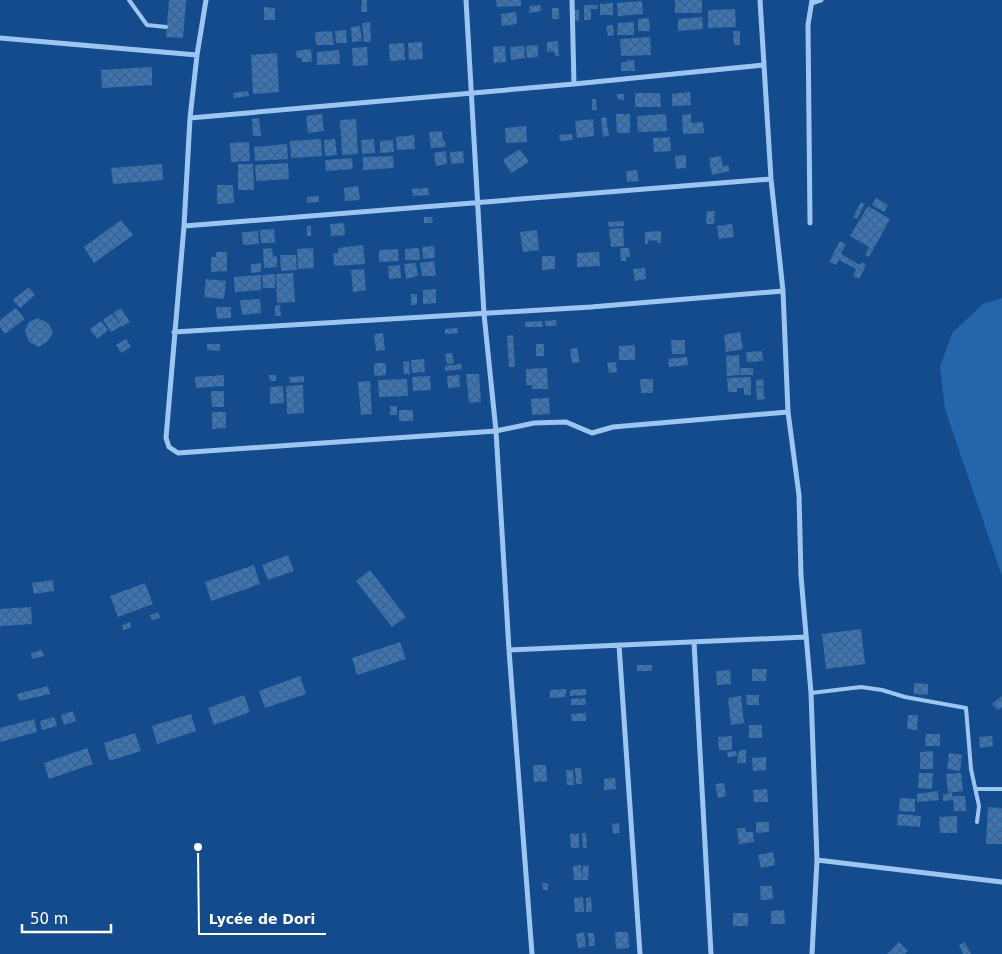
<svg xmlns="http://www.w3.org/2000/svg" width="1002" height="954" font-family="'DejaVu Sans',sans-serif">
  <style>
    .pitch { fill: #2565ac }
    .building { fill: url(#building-cross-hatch) }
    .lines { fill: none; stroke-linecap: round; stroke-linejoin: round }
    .service { stroke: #9dc5f1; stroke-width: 4 }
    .minor { stroke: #9dc5f1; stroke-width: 5 }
    .leader { fill: none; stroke: #fff; stroke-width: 2 }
    .callout-dot { fill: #fff; stroke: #134b8d; stroke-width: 2 }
    .callout-label { font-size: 14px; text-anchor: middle; font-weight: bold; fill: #fff; stroke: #134b8d; stroke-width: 4.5; stroke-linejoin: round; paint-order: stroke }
  </style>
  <defs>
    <pattern id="building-cross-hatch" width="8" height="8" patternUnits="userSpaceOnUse" patternTransform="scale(1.25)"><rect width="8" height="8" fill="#3c75b6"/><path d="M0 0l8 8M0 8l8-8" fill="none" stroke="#446081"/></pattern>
  </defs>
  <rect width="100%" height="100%" fill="#134b8d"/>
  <path class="pitch" d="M1002,298V576L945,409L940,367L952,333L983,304Z"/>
  <path class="building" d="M169,0H186L183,38L166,37Z
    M362,0H367V12H361Z
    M496,0H521V6L497,7Z
    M675,0H702V13H675Z
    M642,1L643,14L618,16L617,3Z
    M613,3V15H600V4Z
    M540,5L542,11L529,13L530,6Z
    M584,5H598L597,9H591V20H584Z
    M264,7L275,8V20H264Z
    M552,8H559V19H552Z
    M735,9L736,27L708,28V10Z
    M574,10H579V21L574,20Z
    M516,12L517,24L502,26L501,14Z
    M702,17L703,29L678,31V19Z
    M649,18L650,31H638V19Z
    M370,22L371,42H364L362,23Z
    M634,22V35H617L618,23Z
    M613,25L614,35L608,36L606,26Z
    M360,26L362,41L352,42L351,27Z
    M346,30L347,43H336L335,31Z
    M332,31L334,45H316L315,32Z
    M733,31H740V45H734Z
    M650,37L651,55L621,56L620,39Z
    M558,41L559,56H555L554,51L547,52V42Z
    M422,42L423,59L409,60L408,43Z
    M404,43L405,60L390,61L389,44Z
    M538,45V57L527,58L526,46Z
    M505,46L506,62L494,63L493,47Z
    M524,46L525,58L511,60L510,47Z
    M367,47L368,65L353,66L352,48Z
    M311,49L312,62H302V58H297L296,51Z
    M339,50L340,64L317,65V52Z
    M277,53L279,92L253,94L251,55Z
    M627,60H634L635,71H621V62H627Z
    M152,67V85L102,88L101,70Z
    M248,91L249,96L234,98L233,93Z
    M690,92L691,105L672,106V94Z
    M635,93H660L661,107H635Z
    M617,94H624V100L617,99Z
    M592,99H596L597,110H592Z
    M322,114L324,131L308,133L306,116Z
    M616,114H630V133H617Z
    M666,114L667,131L638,132L637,116Z
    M691,114V123L703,122L704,133L683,134L682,115Z
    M606,117L609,136L603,137L601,118Z
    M259,118L261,136H253L252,119Z
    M356,119L358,154L342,155L340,120Z
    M593,119L594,136L577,138L575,121Z
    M526,126L527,142L506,143L505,128Z
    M442,131L443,141H445L446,147L431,148L429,132Z
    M572,134L573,140L560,141L559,135Z
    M414,135L415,149L397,150L396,137Z
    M670,137L671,151L654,152L653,138Z
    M321,139L322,156L291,158L290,141Z
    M335,139L337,155L325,156L324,140Z
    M374,139L375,153L362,154L361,140Z
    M393,140L394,152L380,153V141Z
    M249,142L250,161L231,162L230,143Z
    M287,144L288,159L255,161L254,147Z
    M520,149L529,162L511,173L503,160Z
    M446,151L447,164L436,166L434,153Z
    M463,151L464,163L451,164L450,152Z
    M686,155V168L676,169L675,156Z
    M393,156L394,168L363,170V157Z
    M721,156L723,167L728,165L730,171L712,175L709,158Z
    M352,158L353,169L326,171L325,160Z
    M288,163L289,179L256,181L255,165Z
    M162,164L163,180L113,184L111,168Z
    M238,164H253L254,190H238Z
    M637,170L639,181L627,182L626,171Z
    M217,185H233L234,203L217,204Z
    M358,186L360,200L345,201L344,188Z
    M428,188L429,195L413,196L412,189Z
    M319,196V202L307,203V197Z
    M876,198L888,205L884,212L872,205Z
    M861,202L865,204L857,219L853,217Z
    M868,206L890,219L869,257L865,255L869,247L850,236Z
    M707,211H715L714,224H706Z
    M424,217H432L433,223H424Z
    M121,220L133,235L94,263L84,247Z
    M624,221V226L609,227L608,222Z
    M344,223L345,235L331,236L330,224Z
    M732,224L734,237L719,239L717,226Z
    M307,226H311V236H307Z
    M623,228L624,246L611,247L609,229Z
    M274,229L275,243H261L260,230Z
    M537,230L539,250L523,252L520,232Z
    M258,231L259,244L243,245L242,232Z
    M661,231V243H657V240L648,241V244H645V232Z
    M840,241L846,244L841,254L860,265L862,262L866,265L859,279L853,276L856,269L839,260L836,265L829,262Z
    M363,245L365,264L334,266L333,253H338V248Z
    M434,246L435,258L423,259L422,247Z
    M272,248L273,257L277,256V267L264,268L263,249Z
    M313,248L314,268L298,269L297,249Z
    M419,248L420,260H405V249Z
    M620,248H629L630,257H626V261H621Z
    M398,249L399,261L379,262V250Z
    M216,252H227V271L211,272V257H216Z
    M599,252L600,266L577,267V253Z
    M280,255H296L297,270L281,271Z
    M542,256H555V269L542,270Z
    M434,261L436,276H422L420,263Z
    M261,263V272L251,273V264Z
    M416,263L418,276L406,279L404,264Z
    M400,265L401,278L389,279L388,266Z
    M645,268L646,279L635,281L633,269Z
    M364,269L366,290L353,292L351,270Z
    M293,273L295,302L277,303L276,274Z
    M275,274V288H263L262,275Z
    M261,275V290L235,292L234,277Z
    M206,279L226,281L224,299L204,297Z
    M29,287L35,295L20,308L13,300Z
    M436,289V303L423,304V290Z
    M411,294H417V305H411Z
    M260,299L261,313L242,315L240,300Z
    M280,305L281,316H275V306Z
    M216,307H231V318L217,319Z
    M16,308L25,319L5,334L0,327V320Z
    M121,308L130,322L122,327L113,313Z
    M112,314L121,326L111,332L103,320Z
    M38,318L48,323L53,332L48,341L39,347L29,342L25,331L29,322Z
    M556,320L557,326H545V321Z
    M101,321L108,330L97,339L90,329Z
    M542,321L543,327H525V322Z
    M457,328L458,333L445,334V329Z
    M740,332L743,349L726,352L724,335Z
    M383,333L385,350L376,351L374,334Z
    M513,335L515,367H509L507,336Z
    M126,339L131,347L121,353L116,345Z
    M671,340H685V354H672Z
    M207,344H220V351L207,350Z
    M536,344H544V356H536Z
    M635,345V360H619V346Z
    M577,348L580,362L572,363L570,349Z
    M762,351L763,361L747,362L746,352Z
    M452,353L454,363L447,364L445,354Z
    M739,355L740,375L727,376L726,356Z
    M687,357L688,365L669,367L668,359Z
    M424,359L425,372L412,373L411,360Z
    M409,361L410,374H404L403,362Z
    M616,362L617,372L609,373L607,363Z
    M374,363H386V375L374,376Z
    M461,364L462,369L445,371V366Z
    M547,368L548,389H532V385H526V369Z
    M740,368H753V375H741Z
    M466,374H479L481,402L469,403Z
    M224,375V386L196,388L195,377Z
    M269,375H276V381H270Z
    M459,375L460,387L448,388L447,376Z
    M304,376V382L290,383L289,377Z
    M430,376L431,390L413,391L412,377Z
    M751,377V395H744V388H737V392H728L727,378Z
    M407,379L408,396L379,397L378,380Z
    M640,379H653V393H641Z
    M763,379L764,386L756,387V380Z
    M370,381L372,414L361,415L358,382Z
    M303,385L304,413L287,414L286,386Z
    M283,386L284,403L270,404V387Z
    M763,387L765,399L757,400L756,388Z
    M211,391H224V407H212Z
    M549,398L550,414L532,415L531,399Z
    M390,406H397V415H390Z
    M399,410H413V421H399Z
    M212,412H226V428L212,429Z
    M288,555L294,571L268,580L262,565Z
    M254,565L260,584L211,601L205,582Z
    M370,570L406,617L392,627L356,581Z
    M53,580L54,591L34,594L32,583Z
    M145,583L153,604L118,617L110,596Z
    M31,607L32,624L0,626V609Z
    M158,612L160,618L152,620L150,615Z
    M130,622L131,628L123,630L122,625Z
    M861,629L865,664L826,669L822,634Z
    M400,642L406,659L357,675L352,658Z
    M42,650L44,656L32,659L31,653Z
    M637,665H652V671H637Z
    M752,669H767L766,681H752Z
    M730,670L731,684L717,685L716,671Z
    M300,676L306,694L265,708L259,691Z
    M914,683L928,684V695L914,694Z
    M48,686L50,694L19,701L17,694Z
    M566,689V697L550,698V690Z
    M586,689V695L570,696V690Z
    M244,695L250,712L214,725L208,708Z
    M746,695H759V705H747Z
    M741,696L744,723L731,725L728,698Z
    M1002,696V707L998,710L992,704Z
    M585,698L586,705H571V699Z
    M73,711L76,721L64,725L61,715Z
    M586,713V721H572L571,714Z
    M191,714L196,731L157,744L152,726Z
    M908,715H918L917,730L907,729Z
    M54,717L57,726L42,730L40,721Z
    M34,719L37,732L0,742V728Z
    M749,725H762V738H749Z
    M135,733L141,751L109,761L104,743Z
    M926,734H940V746H925Z
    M732,736V750H719L718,737Z
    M992,736L993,746L980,748L979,737Z
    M87,748L93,764L49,779L44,763Z
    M739,750H746V763H737Z
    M736,751L737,756L728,757L727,752Z
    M933,751V769H920V752Z
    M949,753L962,755L960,771L947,769Z
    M766,757V770L753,771L752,758Z
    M533,765H546L547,781L534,782Z
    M575,768H581L582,784H576Z
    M566,770H573L574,785H567Z
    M919,773H933L932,789L918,788Z
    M961,773L963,791L948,793L946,774Z
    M615,778L616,789L604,790V779Z
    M724,783L726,796L718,798L715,784Z
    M767,789L768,802H754L753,790Z
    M938,791L939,800L917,802V794Z
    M952,793L953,800L943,801V794Z
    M953,796H965L966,811H954Z
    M900,798L915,799V812L899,811Z
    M988,807L1002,808V844H986Z
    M898,814L921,816L920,827L897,825Z
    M957,816V833H940L939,817Z
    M756,822H769V832L756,833Z
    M619,823L620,833L613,834L612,824Z
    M737,828H745L746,832H753L754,842L739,844Z
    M582,833H586L587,848H583Z
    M570,834H579V848H571Z
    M773,852L775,865L761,868L758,855Z
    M581,865L582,880H574L573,866Z
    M583,865L589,866L588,880H582Z
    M542,883H548V890H543Z
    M760,886H772L773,899L761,900Z
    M583,897L584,912H575L574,898Z
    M591,897L592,912H586V898Z
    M784,910L785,924H771V911Z
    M733,913H748V926H733Z
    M584,932L586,947L578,948L576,934Z
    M615,932H628L629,948L616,949Z
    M588,933H594L595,946H589Z
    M899,942L908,951L905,954H887Z
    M965,942L971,954H963L959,945Z"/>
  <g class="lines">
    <path class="service" d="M129,0L147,25L166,27
      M811,693L861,687L882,690L905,697L966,708L971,769L979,806L977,822
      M975,789H1002"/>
    <path class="minor" d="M206,0L197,55L190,118L184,226L166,438L169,447L178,453L496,431L534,423L566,422L592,433L613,427L788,412
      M466,0L484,314L496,431L509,650L532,954
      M572,0L574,84
      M760,0L771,179L783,291L788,412L799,495L801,576L811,693L817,860L812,954
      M812,3L821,0
      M0,38L197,55
      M190,118L574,84L764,65
      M810,223L808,25L812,0
      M184,226L771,179
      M174,332L591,307L783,291
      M694,642L711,954
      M619,645L640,954
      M509,650L806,637
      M817,860L1002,882"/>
  </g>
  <path class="leader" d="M198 847L199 934H326"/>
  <circle class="callout-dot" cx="198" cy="847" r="5"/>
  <g class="callout-label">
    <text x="262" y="924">Lycée de Dori</text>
  </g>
  <path d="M22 924v8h89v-8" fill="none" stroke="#ffffff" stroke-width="2.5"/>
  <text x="30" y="924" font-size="15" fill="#ffffff" stroke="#134b8d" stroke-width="4" paint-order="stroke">50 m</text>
</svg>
